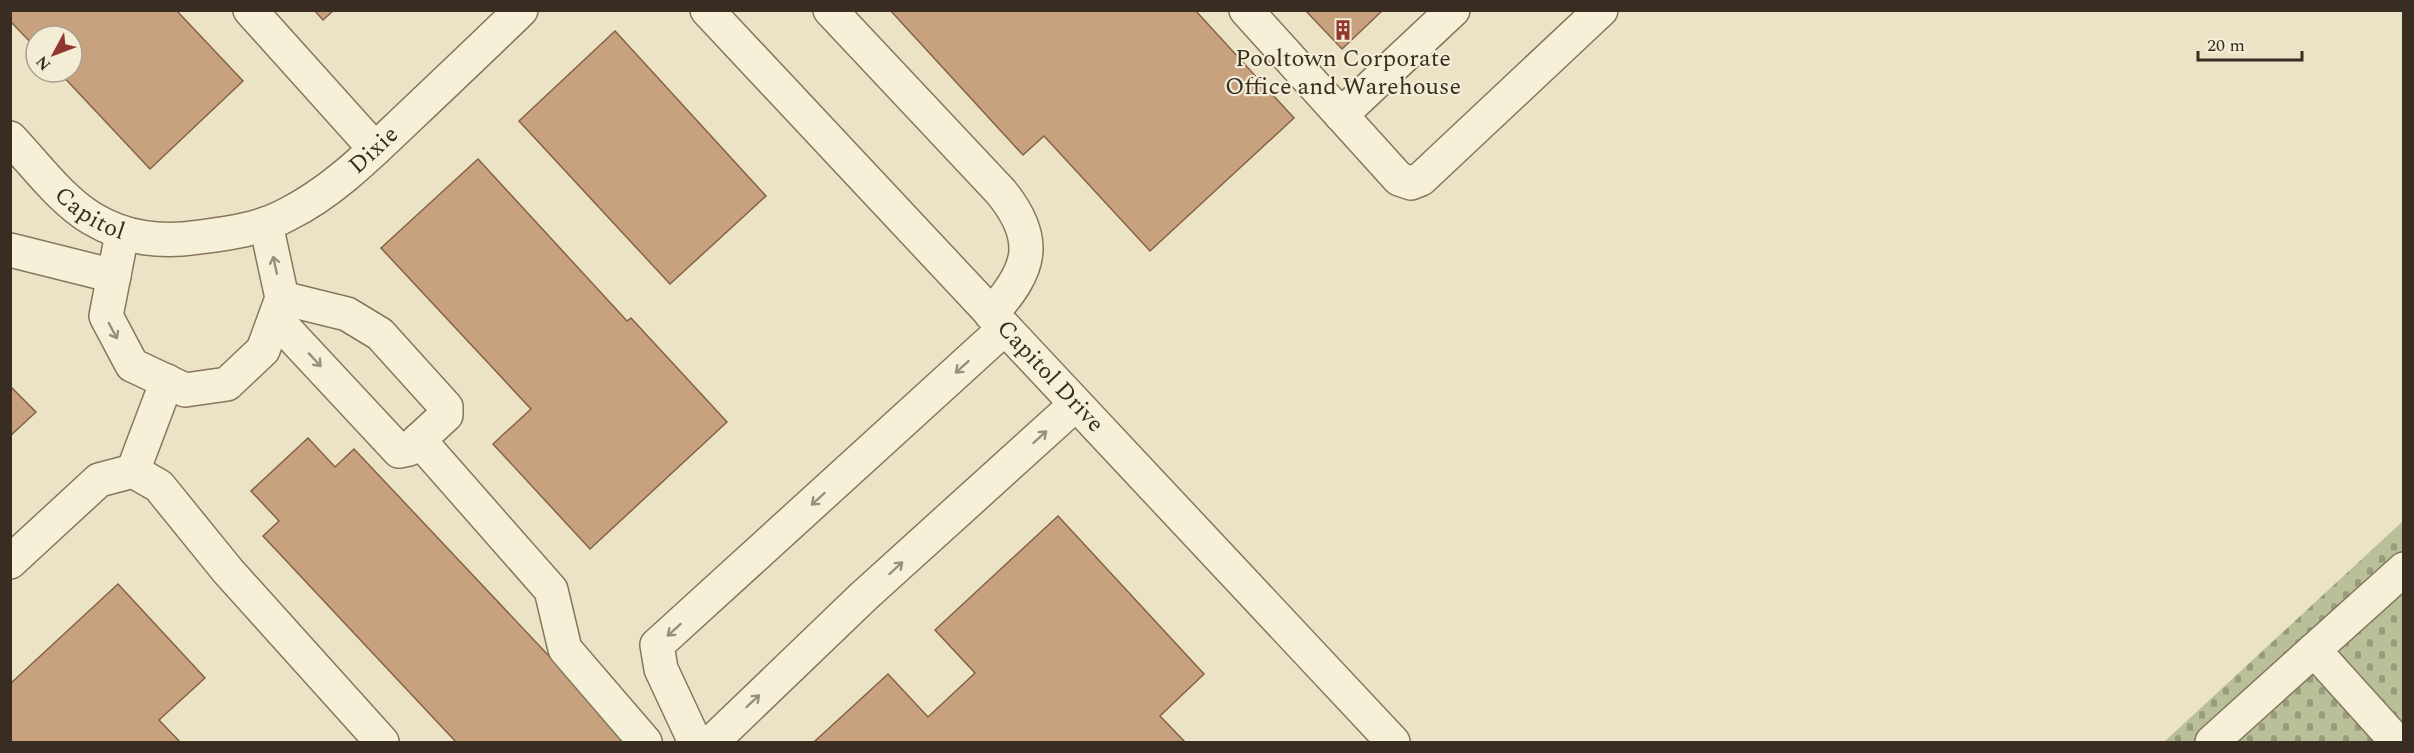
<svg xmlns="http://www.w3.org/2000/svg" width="2414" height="753" font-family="Spectral,serif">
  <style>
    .cemetery { fill: url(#cemetery-stones) }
    .building { fill: #c8a27f; stroke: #846244; stroke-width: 1.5 }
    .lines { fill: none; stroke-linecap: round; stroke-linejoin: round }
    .minor-casing { stroke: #86765d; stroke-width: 36 }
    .minor { stroke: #f7f0d9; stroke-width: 33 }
    .oneway { stroke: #988e7c }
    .labels { text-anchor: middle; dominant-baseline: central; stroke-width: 4.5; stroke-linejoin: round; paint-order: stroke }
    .poi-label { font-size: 24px; fill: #382d20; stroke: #f4edd6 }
    .street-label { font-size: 24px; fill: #382d20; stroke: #f4edd6 }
  </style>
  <defs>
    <pattern id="cemetery-stones" width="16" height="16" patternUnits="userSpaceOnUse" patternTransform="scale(1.5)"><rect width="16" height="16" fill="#b8bf99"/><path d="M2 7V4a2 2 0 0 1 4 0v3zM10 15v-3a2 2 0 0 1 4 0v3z" fill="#979c7c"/></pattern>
  </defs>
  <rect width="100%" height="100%" fill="#ece3c7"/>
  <path class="cemetery" d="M2403,521V742H2164Z"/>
  <path class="building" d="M10,10H176L243,81L150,169L59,72H72V36H36V48L10,21Z
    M314,10H334L323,20Z
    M890,10H1195L1294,118L1150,251L1044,136L1023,155Z
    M1305,10H1383L1342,49Z
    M615,31L766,196L670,284L519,121Z
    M478,159L627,321L631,318L727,422L590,549L493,444L531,409L381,248Z
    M10,386L36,412L10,436Z
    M308,438L335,467L354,449L630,742H456L263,536L279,521L251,491Z
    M1058,516L1204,674L1160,716L1185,742H814L888,674L928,717L975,673L935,630Z
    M118,584L205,678L159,720L180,742H10V684Z"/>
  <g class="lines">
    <g class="minor-casing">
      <g id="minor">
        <path d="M250,10L375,149"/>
        <path id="s1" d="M707,10L1393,742"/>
        <path d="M830,10L1001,192C1040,240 1031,270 991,314"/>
        <path d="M1246,10L1399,179L1411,183L1421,179L1601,10"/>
        <path d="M1341,115L1453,10"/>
        <path id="s2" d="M10,138C35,164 60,199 91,218C126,239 161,243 200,237C231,233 261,229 288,214C334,191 372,152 409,117C446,82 484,46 521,10"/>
        <path d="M122,234L106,316L132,365L185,390L227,384L263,350L282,298L266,224"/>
        <path d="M10,250L114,276"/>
        <path d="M282,298L347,314L380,334L446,407V415L419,440L551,590L565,649L645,742"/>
        <path d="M275,318L399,451L409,449L419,440"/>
        <path d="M133,471L159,486L228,571L382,742"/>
        <path d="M10,562L99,480L133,471L167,381"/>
        <path d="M2314,650L2397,742"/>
        <path d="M695,742L661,669L657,645L1005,328"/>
        <path d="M712,742L864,596L1076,404"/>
        <path d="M2212,742L2404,569"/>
      </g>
    </g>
    <use href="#minor" class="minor"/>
  </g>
  <defs><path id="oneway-shaft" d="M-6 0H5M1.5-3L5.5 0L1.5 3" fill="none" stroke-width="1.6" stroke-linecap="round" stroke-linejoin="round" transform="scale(1.5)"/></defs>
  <g class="oneway">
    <use href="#oneway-shaft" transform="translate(275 265) rotate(-102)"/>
    <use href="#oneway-shaft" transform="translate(113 331) rotate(62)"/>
    <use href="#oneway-shaft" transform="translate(315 360) rotate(47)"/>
    <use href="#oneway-shaft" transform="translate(962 367) rotate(138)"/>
    <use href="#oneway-shaft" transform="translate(1040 437) rotate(-42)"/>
    <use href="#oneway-shaft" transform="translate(818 499) rotate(138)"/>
    <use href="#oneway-shaft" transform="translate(896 568) rotate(-42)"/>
    <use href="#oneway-shaft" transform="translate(674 630) rotate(138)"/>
    <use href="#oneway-shaft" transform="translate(753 701) rotate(-43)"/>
  </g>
  <defs>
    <g id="building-bare" transform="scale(1.62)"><path d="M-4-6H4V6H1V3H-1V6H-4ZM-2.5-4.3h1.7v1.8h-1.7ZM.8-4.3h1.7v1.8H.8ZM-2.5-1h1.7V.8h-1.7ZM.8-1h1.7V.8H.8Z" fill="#923630" stroke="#f4edd6" stroke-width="2.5" paint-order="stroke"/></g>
  </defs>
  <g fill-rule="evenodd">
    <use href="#building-bare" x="1343" y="30"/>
  </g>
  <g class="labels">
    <g class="poi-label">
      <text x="1343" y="59">Pooltown Corporate<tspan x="1343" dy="28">Office and Warehouse</tspan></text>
    </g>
    <g class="street-label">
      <text stroke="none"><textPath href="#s2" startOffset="426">Dixie</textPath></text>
      <text stroke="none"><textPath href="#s2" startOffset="111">Capitol</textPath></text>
      <text stroke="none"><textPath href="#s1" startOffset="502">Capitol Drive</textPath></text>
    </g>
  </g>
  <rect width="2414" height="753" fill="none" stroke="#382d20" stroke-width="24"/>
  <g transform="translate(54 54) rotate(229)"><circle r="28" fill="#f4edd6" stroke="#a9a08d" stroke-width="1.5"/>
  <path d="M0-4.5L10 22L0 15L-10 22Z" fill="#923630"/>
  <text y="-9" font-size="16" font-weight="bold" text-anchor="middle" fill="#382d20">N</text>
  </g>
  <path d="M2198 51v9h104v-9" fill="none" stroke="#382d20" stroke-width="3"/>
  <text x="2207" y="51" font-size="18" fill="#382d20" stroke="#f4edd6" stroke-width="4.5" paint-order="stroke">20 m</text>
</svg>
